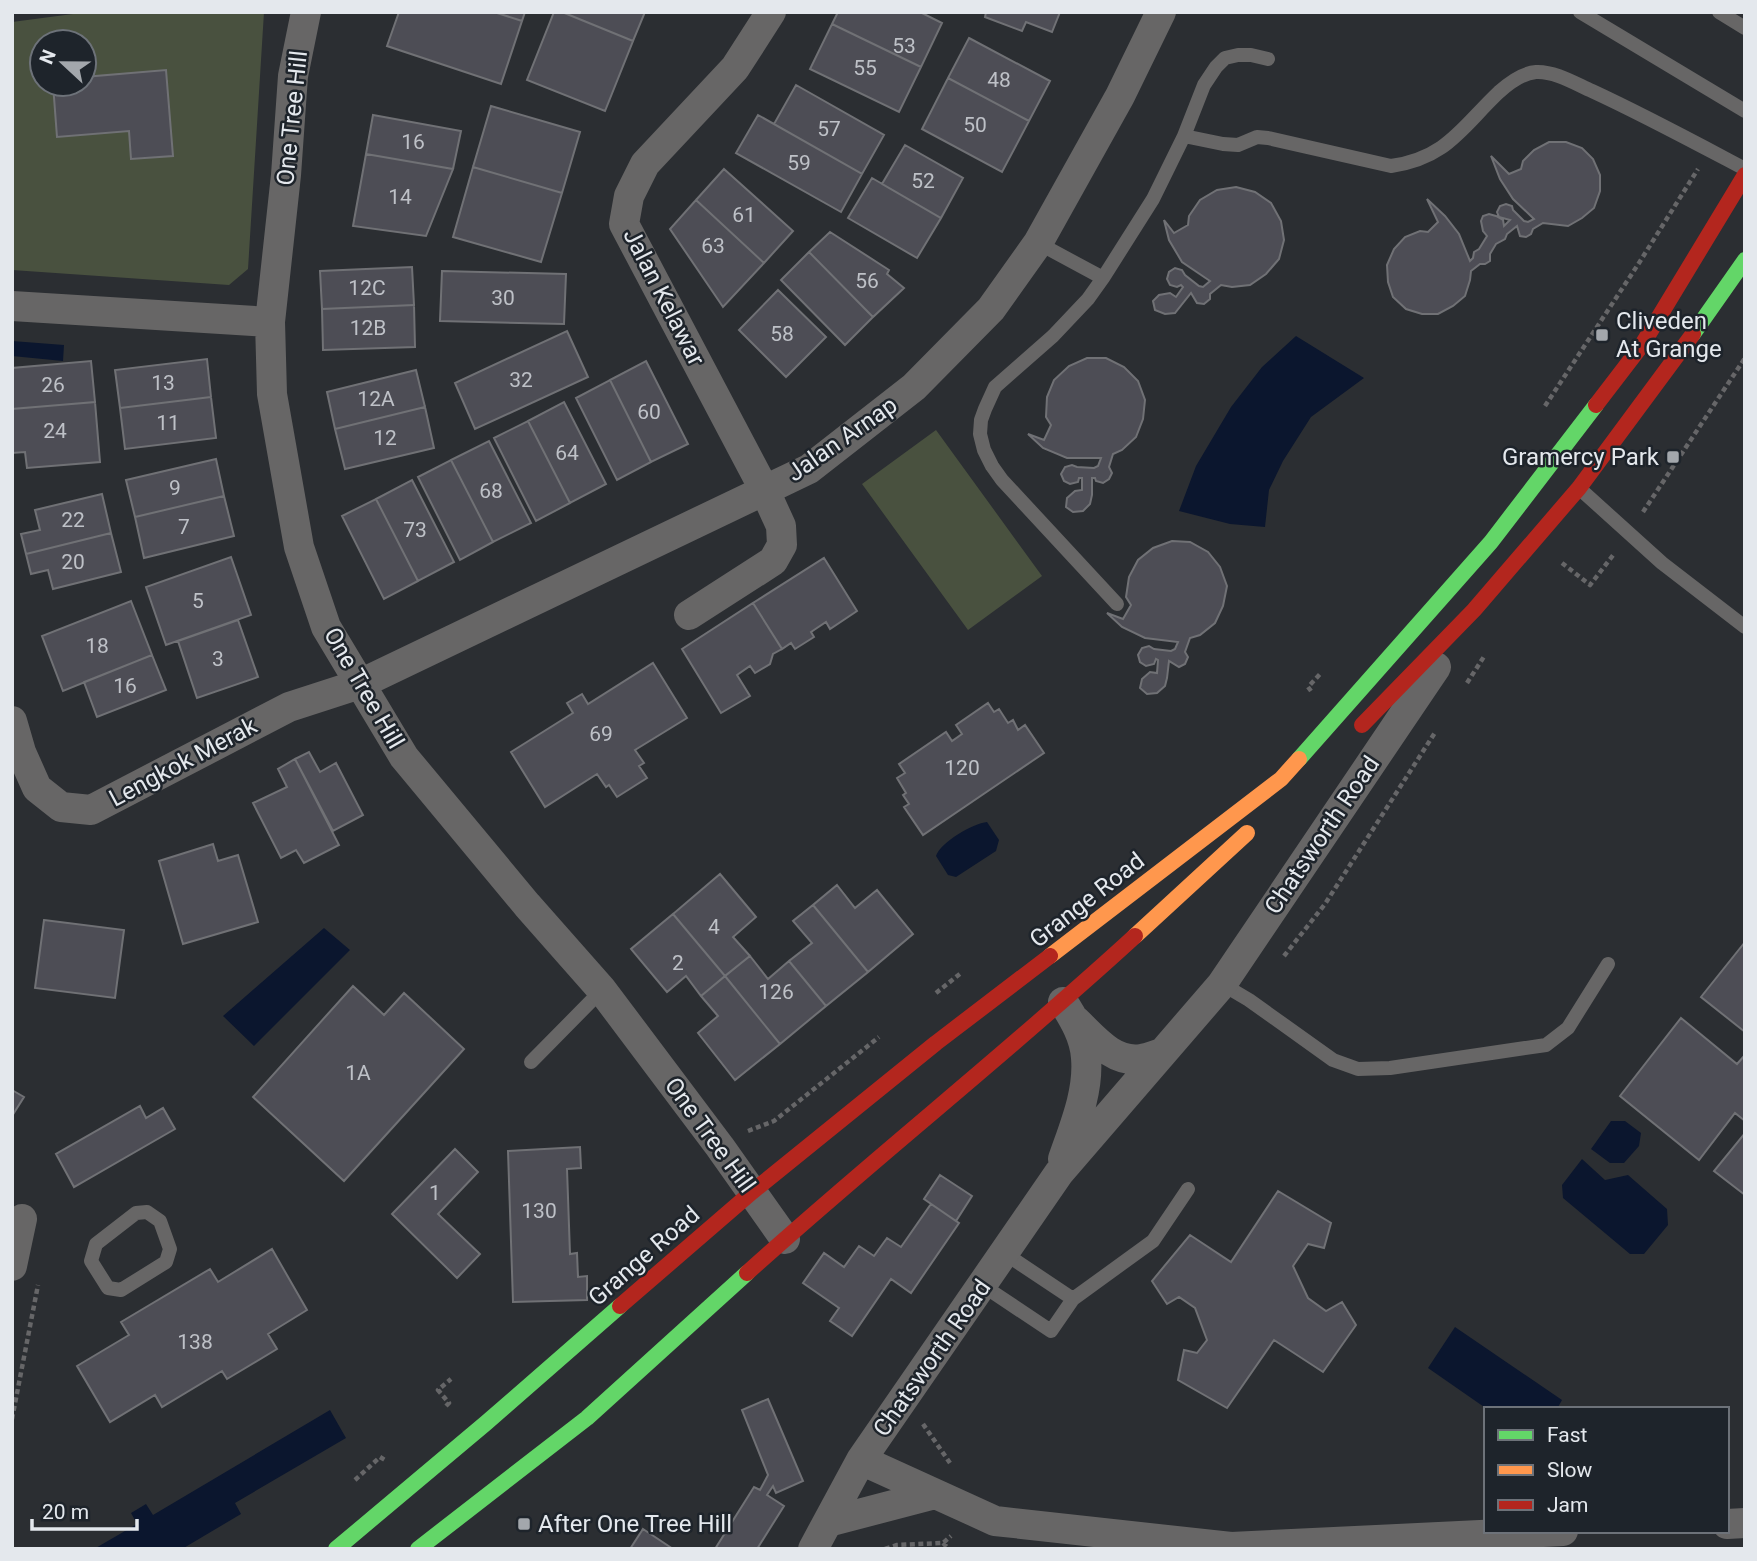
<svg xmlns="http://www.w3.org/2000/svg" width="1757" height="1561" font-family="Roboto,sans-serif">
  <style>
    .green { fill: #49513f; fill-rule: evenodd }
    .water { fill: #0b162e }
    .building { fill: #4d4d55; stroke: #707175; stroke-width: 2 }
    .lines { fill: none; stroke-linecap: round; stroke-linejoin: round }
    .path { stroke: #666668; stroke-width: 4.5; stroke-dasharray: 5 3.5; stroke-linecap: butt }
    .lane { stroke: #676666; stroke-width: 14 }
    .street { stroke: #676666; stroke-width: 30 }
    .fast { stroke: #63d668; stroke-width: 16 }
    .slow { stroke: #ff974d; stroke-width: 16 }
    .jam { stroke: #b3261e; stroke-width: 16 }
    .poi-dot { fill: #a3a7ac; stroke: #1e242b; stroke-width: 2.5 }
    .labels { text-anchor: middle; dominant-baseline: central; stroke-width: 5; stroke-linejoin: round; paint-order: stroke }
    .number-label { font-size: 21px; fill: #bec1c7 }
    .street-label { font-size: 24px; fill: #e4e8ed; stroke: #1e242b }
    .poi-label { font-size: 24px; fill: #e4e8ed; stroke: #1e242b; text-anchor: start }
  </style>
  <rect width="100%" height="100%" fill="#2b2e32"/>
  <path class="green" d="M88,12H264L248,269L229,285L12,270V22ZM42,42H84V84H42Z
    M936,430L1042,576L968,630L862,484Z"/>
  <path class="water" d="M1296,336L1364,378L1311,417L1283,461L1269,490L1265,527L1230,524L1179,511L1196,466L1231,407L1262,367Z
    M12,341L64,345L63,361L12,356Z
    M987,822L999,840L996,851L956,877L948,875L936,856C940,843 973,823 987,822Z
    M324,928L350,950L254,1046L223,1016Z
    M1611,1121H1625L1641,1133L1639,1146L1624,1163H1610L1591,1149Z
    M1582,1159L1605,1180L1628,1175L1667,1209L1668,1225L1644,1254H1630L1563,1198L1562,1185Z
    M1455,1327L1562,1400L1557,1409H1487L1428,1368Z
    M330,1410L346,1438L235,1503L241,1514L182,1549H94L137,1524L131,1513L146,1504L153,1515Z"/>
  <path class="building" d="M399,12H494L522,21L501,84L387,46Z
    M494,12H525L522,21Z
    M554,12H562L633,41L605,111L527,80Z
    M562,12H645L633,41Z
    M838,12H920L942,23L921,67L832,24Z
    M986,12H1060L1052,32L1026,22L1022,31L985,17Z
    M832,24L921,67L899,112L810,69Z
    M969,38L1050,81L1029,121L948,78Z
    M166,70L173,156L131,159L129,131L57,137L53,84H84V77Z
    M948,78L1029,121L1002,172L922,129Z
    M796,85L884,135L862,174L774,124Z
    M491,106L580,132L562,193L473,167Z
    M373,115L461,131L453,169L366,154Z
    M758,115L862,174L841,212L736,153Z
    M1549,142H1566L1582,148L1593,159L1600,175V191L1594,208L1582,218L1568,226L1543,223L1533,229L1531,234L1526,237L1520,236L1517,226L1507,234L1505,239L1496,244L1490,254V261L1485,264H1480L1471,271L1470,280L1465,296L1453,306L1438,314H1422L1406,309L1393,297L1388,282L1387,265L1394,249L1405,237L1420,231L1428,232L1438,222L1427,199L1445,216L1459,234L1470,261L1473,258L1474,252L1479,249L1487,236L1483,231L1481,221L1483,216L1489,214L1496,216L1503,220L1504,226L1510,220L1499,217L1497,212L1500,206L1506,204L1512,206L1513,210L1524,221L1528,222L1534,219L1513,199L1500,179L1491,156L1509,174L1521,169L1523,161L1534,150Z
    M905,145L963,178L941,218L882,184Z
    M366,154L453,169L426,236L353,226Z
    M473,167L562,193L541,262L453,237Z
    M724,169L793,231L764,263L696,200Z
    M872,178L941,218L917,258L848,218Z
    M1236,187L1255,192L1271,203L1281,221L1284,240L1279,259L1266,274L1250,285L1232,287L1221,285L1210,294V299L1204,304L1197,303L1191,293L1175,313L1165,314L1155,310L1153,301L1159,295L1170,293L1176,297L1183,287L1181,285L1177,287L1170,285L1167,279L1169,272L1175,268L1182,270L1185,275L1199,286L1203,287L1210,281L1182,262L1169,240L1164,220L1174,233L1188,225L1189,216L1200,200L1217,190Z
    M696,200L764,263L723,307L670,229Z
    M830,232L889,270L887,274L904,288L873,317L809,252Z
    M809,252L873,317L845,345L781,280Z
    M412,267L414,305L322,309L320,271Z
    M442,271L566,274L564,324L440,321Z
    M778,290L826,337L786,377L739,330Z
    M414,305L415,347L323,350L322,309Z
    M567,331L588,377L475,429L455,383Z
    M1087,358H1106L1124,367L1138,381L1145,400L1143,419L1136,437L1122,450L1113,454L1109,467L1112,473L1109,479L1103,483L1096,481L1095,478H1092V495L1090,504L1083,511L1073,512L1066,507L1067,498L1075,491L1082,490V478H1079L1078,482L1070,484L1064,481L1061,474L1065,467L1072,465L1077,467L1094,468L1098,466L1101,458H1067L1043,448L1028,434L1044,440L1051,425L1046,417L1047,397L1054,380L1069,366Z
    M207,359L211,397L120,408L115,370Z
    M91,361L95,402L12,409V368Z
    M646,361L688,444L651,462L610,380Z
    M416,370L425,407L335,429L327,392Z
    M610,380L651,462L617,480L576,398Z
    M211,397L216,438L125,449L120,408Z
    M95,402L100,462L27,468L25,452L12,453V409Z
    M564,402L606,484L570,503L528,421Z
    M425,407L434,448L345,469L335,429Z
    M528,421L570,503L536,521L494,438Z
    M489,441L531,523L493,542L451,460Z
    M216,459L224,496L135,517L126,480Z
    M451,460L493,542L460,560L418,477Z
    M412,480L454,562L418,581L376,499Z
    M102,494L111,533L26,554L21,534L40,530L35,510Z
    M224,496L234,536L144,558L135,517Z
    M376,499L418,581L384,599L342,516Z
    M111,533L121,572L53,589L48,570L31,574L26,554Z
    M1172,541L1190,542L1208,552L1220,567L1227,586L1223,606L1215,623L1200,635L1190,638L1185,652L1188,657L1185,664L1179,667L1169,661L1167,678L1165,686L1157,693L1147,694L1140,688L1142,679L1150,672L1157,673L1158,660L1156,659L1154,664L1146,666L1140,662L1138,655L1142,648L1149,646L1154,649L1171,651L1175,649L1178,642L1145,638L1122,627L1107,613L1123,619L1131,605L1126,597L1129,577L1138,560L1153,548Z
    M231,557L251,615L166,645L146,587Z
    M824,558L857,611L830,629L826,622L811,632L814,637L795,649L791,643L782,649L753,603Z
    M131,601L152,655L63,691L42,636Z
    M753,603L782,649L773,654L770,664L755,673L750,666L737,675L750,696L721,713L682,649Z
    M238,620L258,677L197,698L178,641Z
    M152,655L166,690L97,717L84,682Z
    M653,663L687,718L635,750L644,763L639,766L647,778L617,797L609,785L606,787L597,774L545,807L511,752L573,713L567,703L582,694L588,704Z
    M988,703L994,712L999,709L1008,723L1013,720L1018,730L1025,725L1044,753L923,835L904,807L909,804L903,795L906,793L897,778L905,773L899,764L946,732L952,741L962,734L956,725Z
    M309,752L320,772L336,763L363,815L333,831L295,759Z
    M295,759L339,845L304,863L296,850L281,858L253,803L287,787L278,769Z
    M213,844L218,861L238,855L258,922L183,944L159,861Z
    M720,874L756,917L733,937L750,956L725,976L673,914Z
    M837,885L855,908L877,890L913,934L868,972L813,905Z
    M813,905L868,972L826,1006L789,961L812,943L793,921Z
    M673,914L725,976L701,996L686,976L667,992L631,949Z
    M44,920L124,930L115,998L35,988Z
    M1745,942V1032L1701,997Z
    M750,956L768,979L789,961L826,1006L780,1044L725,976Z
    M725,976L780,1044L735,1080L698,1033L718,1016L701,996Z
    M353,986L384,1015L404,993L464,1049L344,1181L253,1097Z
    M1681,1018L1737,1064L1745,1055V1121L1735,1113L1699,1160L1620,1096Z
    M12,1090L24,1097L12,1116Z
    M140,1106L146,1118L163,1108L175,1129L74,1187L56,1154Z
    M1745,1133V1195L1714,1171Z
    M580,1147L581,1168L567,1169L570,1254L577,1253L578,1277L587,1276V1300L513,1302L508,1151Z
    M455,1149L478,1172L438,1214L480,1254L457,1278L392,1214Z
    M940,1175L972,1196L956,1221L924,1199Z
    M1278,1191L1331,1223L1324,1248L1308,1244L1293,1266L1308,1298L1326,1311L1342,1302L1356,1325L1323,1372L1274,1340L1227,1408L1178,1380L1184,1350L1197,1353L1207,1340L1195,1308L1179,1297L1167,1304L1152,1281L1190,1235L1231,1262Z
    M931,1204L959,1223L911,1293L891,1279L852,1336L830,1321L839,1308L803,1283L824,1253L844,1267L859,1246L874,1256L887,1238L901,1247Z
    M272,1249L307,1310L268,1334L277,1349L227,1379L222,1371L162,1407L155,1395L110,1422L77,1366L129,1335L121,1322L210,1269L218,1282Z
    M768,1399L803,1481L776,1493L773,1486L767,1495L784,1506L757,1549H715L754,1487L760,1490L768,1475L742,1410Z
    M643,1529L673,1549H630Z"/>
  <g class="lines">
    <path class="path" d="M1545,406L1639,263L1698,169
      M1643,512L1745,358
      M1562,563L1590,585L1614,554
      M1467,683L1485,655
      M1311,691L1308,687L1322,672
      M1284,956L1325,904L1436,731
      M936,993L961,973
      M748,1131L774,1121L879,1037
      M446,1406L449,1403L438,1390L451,1379
      M12,1419L38,1285
      M923,1424L950,1463
      M355,1480L380,1457L385,1460
      M943,1543L949,1549
      M885,1549L897,1545L943,1543L951,1536"/>
    <path class="lane" d="M1580,12L1745,111
      M1719,12L1745,28
      M1184,136L1223,144L1238,145L1257,137L1268,138L1391,166C1447,158 1462,127 1499,92C1509,83 1523,73 1536,72C1555,71 1576,84 1592,91C1644,115 1694,142 1745,169
      M1038,243L1103,278
      M1580,489L1662,563L1745,627
      M1117,604L1002,480L992,466L984,450L980,434L981,420L985,409L995,387L1053,336L1088,299L1103,278L1153,199L1184,136L1204,85L1216,67L1225,58L1238,55H1251L1268,59
      M1222,984L1249,1000L1333,1060L1358,1069L1390,1068L1546,1045L1568,1028L1608,964
      M531,1062L602,990
      M147,1212L160,1221L170,1249L166,1262L121,1290L108,1288L91,1261L96,1244L136,1213Z
      M1004,1253L1073,1299
      M982,1285L1051,1331L1073,1299L1153,1241L1188,1189"/>
    <path class="street" d="M306,12L293,76L286,175L270,322L272,394L299,547L326,627L404,757L527,905L602,990L720,1147L785,1239
      M12,306L270,322
      M689,615L773,561L782,545L781,526L765,491L624,224L629,196L645,164L735,68L771,12
      M12,721L21,752L37,788L61,807L91,810L289,707L360,684L809,469L914,387L991,309L1038,243L1120,96L1161,12
      M1063,1002C1074,1019 1085,1038 1086,1058C1089,1092 1074,1127 1063,1159
      M1076,1021C1094,1038 1113,1063 1141,1059C1148,1058 1155,1055 1162,1053
      M12,1266L22,1219
      M861,1460L995,1521L1231,1547L1563,1531
      M828,1522L935,1494
      M1727,1524L1745,1523
      M813,1549L861,1460L1059,1173L1222,984L1436,667"/>
    <path class="fast" d="M1693,334L1745,260
      M1299,759L1491,542L1596,405
      M336,1549L486,1423L620,1306
      M418,1549L587,1418L747,1273"/>
    <path class="slow" d="M1135,936L1247,833
      M1050,956L1281,779L1299,759"/>
    <path class="jam" d="M1596,405L1642,345L1745,175
      M1362,725L1474,610L1579,488L1693,334
      M747,1273C874,1158 1009,1052 1135,936
      M620,1306L752,1192L936,1043L1050,956"/>
  </g>
  <g class="poi-dot">
    <rect x="1595" y="328" width="14" height="14" rx="3.5"/>
    <rect x="1666" y="450" width="14" height="14" rx="3.5"/>
    <rect x="517" y="1517" width="14" height="14" rx="3.5"/>
  </g>
  <g class="labels">
    <g class="number-label">
      <text x="904" y="46">53</text>
      <text x="865" y="68">55</text>
      <text x="999" y="80">48</text>
      <text x="975" y="125">50</text>
      <text x="829" y="129">57</text>
      <text x="413" y="142">16</text>
      <text x="799" y="163">59</text>
      <text x="923" y="181">52</text>
      <text x="400" y="197">14</text>
      <text x="744" y="215">61</text>
      <text x="713" y="246">63</text>
      <text x="867" y="281">56</text>
      <text x="367" y="288">12C</text>
      <text x="503" y="298">30</text>
      <text x="368" y="328">12B</text>
      <text x="782" y="334">58</text>
      <text x="521" y="380">32</text>
      <text x="163" y="383">13</text>
      <text x="53" y="385">26</text>
      <text x="376" y="399">12A</text>
      <text x="649" y="412">60</text>
      <text x="168" y="423">11</text>
      <text x="55" y="431">24</text>
      <text x="385" y="438">12</text>
      <text x="567" y="453">64</text>
      <text x="175" y="488">9</text>
      <text x="491" y="491">68</text>
      <text x="73" y="520">22</text>
      <text x="184" y="527">7</text>
      <text x="415" y="530">73</text>
      <text x="73" y="562">20</text>
      <text x="198" y="601">5</text>
      <text x="97" y="646">18</text>
      <text x="218" y="659">3</text>
      <text x="125" y="686">16</text>
      <text x="601" y="734">69</text>
      <text x="962" y="768">120</text>
      <text x="714" y="927">4</text>
      <text x="678" y="963">2</text>
      <text x="776" y="992">126</text>
      <text x="358" y="1073">1A</text>
      <text x="435" y="1193">1</text>
      <text x="539" y="1211">130</text>
      <text x="195" y="1342">138</text>
    </g>
    <g class="street-label">
      <text transform="translate(292 118) rotate(-84)">One Tree Hill</text>
      <text transform="translate(664 297) rotate(63)">Jalan Kelawar</text>
      <text transform="translate(842 439) rotate(-35)">Jalan Arnap</text>
      <text transform="translate(364 688) rotate(60)">One Tree Hill</text>
      <text transform="translate(183 762) rotate(-28)">Lengkok Merak</text>
      <text transform="translate(1322 835) rotate(-56)">Chatsworth Road</text>
      <text transform="translate(1087 900) rotate(-38)">Grange Road</text>
      <text transform="translate(710 1135) rotate(54)">One Tree Hill</text>
      <text transform="translate(644 1256) rotate(-41)">Grange Road</text>
      <text transform="translate(932 1358) rotate(-55)">Chatsworth Road</text>
    </g>
    <g class="poi-label">
      <text x="1616" y="321">Cliveden<tspan x="1616" dy="28">At Grange</tspan></text>
      <text x="1659" y="457" text-anchor="end">Gramercy Park</text>
      <text x="538" y="1524">After One Tree Hill</text>
    </g>
  </g>
  <rect width="1757" height="1561" fill="none" stroke="#e4e8ed" stroke-width="28"/>
  <rect x="1484" y="1407" width="245" height="126" fill="#1e242b" stroke="#6d7279" stroke-width="2"/>
  <rect x="1498" y="1430" width="35" height="10" fill="#63d668" stroke="#6d7279" stroke-width="2"/>
  <text x="1547" y="1442" font-size="21" fill="#e4e8ed">Fast</text>
  <rect x="1498" y="1465" width="35" height="10" fill="#ff974d" stroke="#6d7279" stroke-width="2"/>
  <text x="1547" y="1477" font-size="21" fill="#e4e8ed">Slow</text>
  <rect x="1498" y="1500" width="35" height="10" fill="#b3261e" stroke="#6d7279" stroke-width="2"/>
  <text x="1547" y="1512" font-size="21" fill="#e4e8ed">Jam</text>
  <g transform="translate(63 63) rotate(292)"><circle r="33" fill="#1e242b" stroke="#6d7279" stroke-width="2"/>
  <path d="M0-5L12 26L0 18L-12 26Z" fill="#a3a7ac"/>
  <text y="-10" font-size="19" font-weight="bold" text-anchor="middle" fill="#e4e8ed">N</text>
  </g>
  <path d="M32 1519v10h105v-10" fill="none" stroke="#e4e8ed" stroke-width="3.5"/>
  <text x="42" y="1519" font-size="21" fill="#e4e8ed" stroke="#1e242b" stroke-width="5" paint-order="stroke">20 m</text>
</svg>
